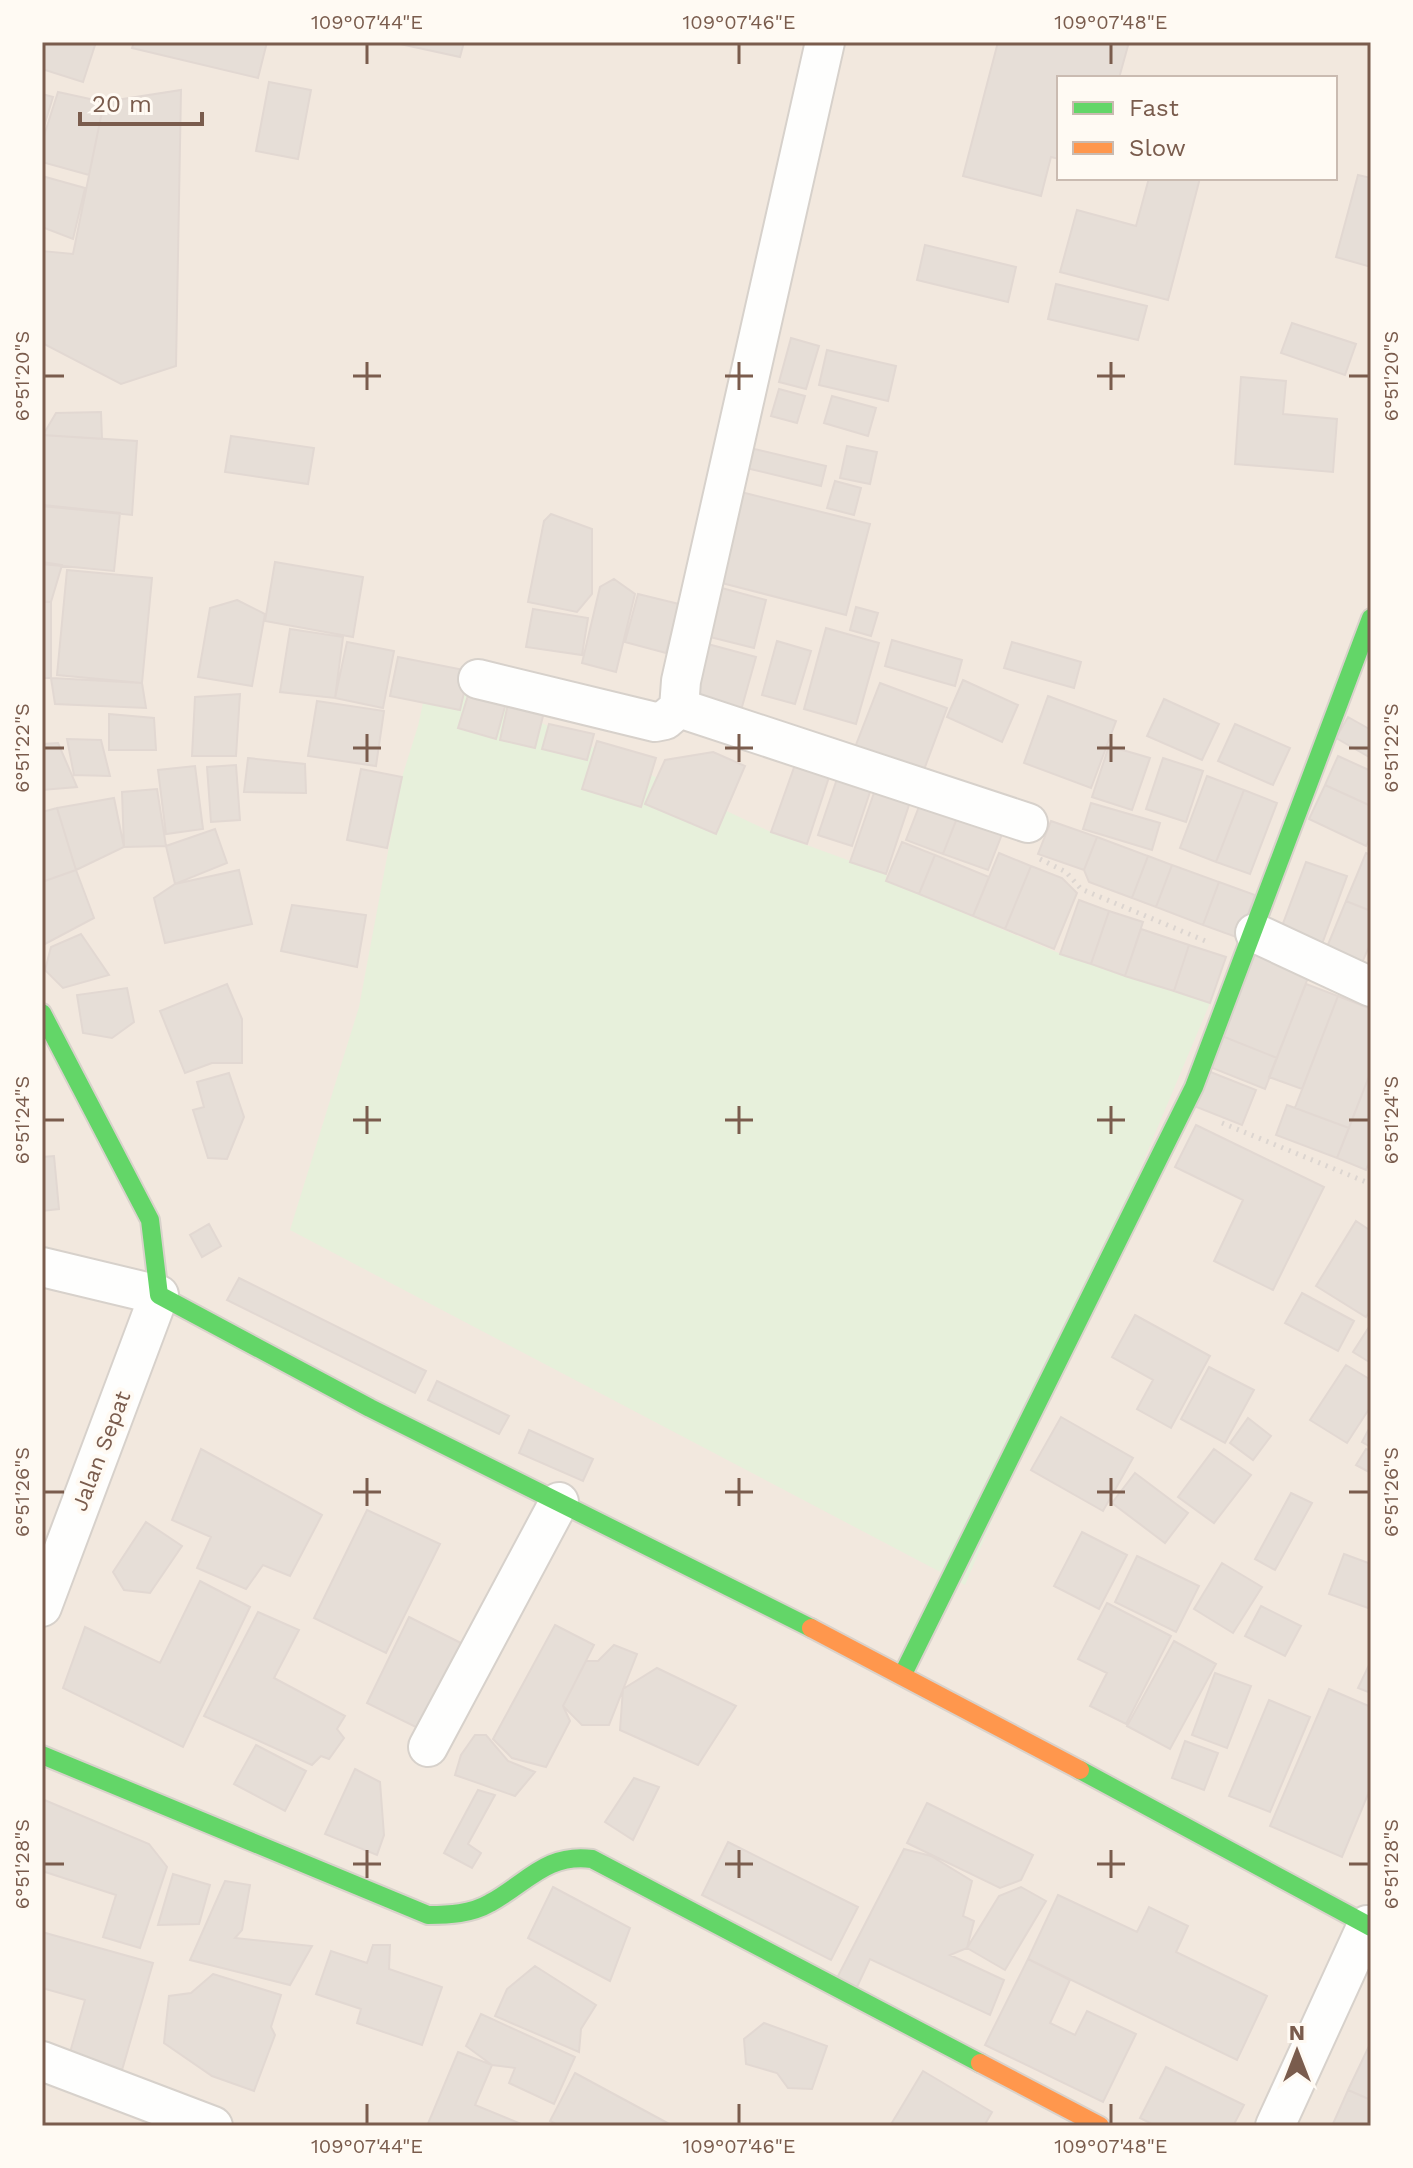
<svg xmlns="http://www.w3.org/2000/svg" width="1413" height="2168" font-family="'Work Sans',sans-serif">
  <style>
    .residential { fill: #f2e8de; fill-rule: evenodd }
    .green { fill: #e7f0db }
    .building { fill: #e6ded7; stroke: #e2d8d2; stroke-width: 2 }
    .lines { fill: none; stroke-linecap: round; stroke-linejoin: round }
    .street-casing { stroke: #d7d1cb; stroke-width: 42 }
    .fast-casing { stroke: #d9d2cb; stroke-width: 22 }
    .slow-casing { stroke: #d9d2cb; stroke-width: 22 }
    .path { stroke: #dcd5d0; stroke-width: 5; stroke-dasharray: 2 6; stroke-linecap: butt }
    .street { stroke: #fefefd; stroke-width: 38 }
    .fast { stroke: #63d668; stroke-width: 18 }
    .slow { stroke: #ff974d; stroke-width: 18 }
    .ticks { fill: none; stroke: #7a5c4d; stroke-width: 3 }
    .labels { text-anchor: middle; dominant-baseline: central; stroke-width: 8; stroke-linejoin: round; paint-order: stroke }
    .street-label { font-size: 22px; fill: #7a5c4d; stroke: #fffaf3 }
    .neatline { fill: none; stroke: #7a5c4d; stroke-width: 3 }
    .ticks-label { font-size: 20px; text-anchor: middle; fill: #7a5c4d }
  </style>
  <rect width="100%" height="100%" fill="#f9f5f0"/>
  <path class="residential" d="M42,42H1371V2126H42ZM1059,78H1335V178H1059Z"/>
  <path class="green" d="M430,670L771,832L886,874L887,881L1061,954L1210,1003L965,1585L290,1230L359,1007L402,777L418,726Z"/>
  <path class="building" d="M42,42H96L83,82L42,69Z
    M134,42H267L258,78L132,48Z
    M391,42H464L460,57Z
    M998,42H1129L1119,78H1059V159L1051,157L1041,196L963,176Z
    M269,82L311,90L298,159L256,151Z
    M181,90L176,366L121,384L42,343V251L73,254L104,102Z
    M58,92L104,102L89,175L42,162V142Z
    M42,94L53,97L42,133Z
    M1358,175L1371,178V267L1336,257Z
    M42,176L85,188L73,239L42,227Z
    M1149,178H1200L1168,300L1060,272L1077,210L1136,226Z
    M925,245L1016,267L1008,302L917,280Z
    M1056,284L1147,306L1138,340L1048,319Z
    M1292,323L1356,344L1345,375L1281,353Z
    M791,338L819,346L806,389L779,382Z
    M827,350L896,366L888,401L819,385Z
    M1241,377L1286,381L1283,414L1337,419L1333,472L1235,464Z
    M779,389L805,396L797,423L771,416Z
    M832,396L876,408L868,436L824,423Z
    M101,412L102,439L43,435L56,413Z
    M43,435L137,441L132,515L42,506Z
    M231,436L314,448L308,484L225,472Z
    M847,446L877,452L870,484L840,478Z
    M750,448L826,466L821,486L746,468Z
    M835,481L861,488L854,515L827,508Z
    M741,492L870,524L846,615L718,582Z
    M43,505L120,513L114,571L42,564Z
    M551,514L592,529V594L577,612L528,602L544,521Z
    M42,562L62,565L51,602L42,601Z
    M275,562L363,577L353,637L265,621Z
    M67,570L152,578L142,683L57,675Z
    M614,579L635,594L616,672L582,663L600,587Z
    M718,587L766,600L754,648L706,636Z
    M638,594L679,604L666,653L625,642Z
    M237,600L265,614L252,686L198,677L210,608Z
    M42,602H51V678H42Z
    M856,607L878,613L871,636L850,630Z
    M533,609L588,618L582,655L526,647Z
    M826,628L879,643L856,724L804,709Z
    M290,629L343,637L335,698L280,692Z
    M892,640L962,660L955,686L885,666Z
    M777,641L811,651L795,704L762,695Z
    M347,642L394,651L383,708L335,698Z
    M1012,642L1081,662L1074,688L1004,668Z
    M704,643L756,657L740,714L688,699Z
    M398,657L469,671L460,710L390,696Z
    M51,678L142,683L146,708L55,704Z
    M963,680L1018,705L1002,742L947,717Z
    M880,683L947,708L922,775L854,750Z
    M469,692L506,703L496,739L458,728Z
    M240,694L236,756H192L195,697Z
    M1048,696L1116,721L1091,788L1024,763Z
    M1164,699L1219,724L1202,760L1147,736Z
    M317,701L384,711L376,766L308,756Z
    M508,704L544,712L535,748L500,740Z
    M109,714L154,718L156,750H109Z
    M1348,717L1371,730V758L1336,738Z
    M549,724L594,734L587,760L542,749Z
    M1235,724L1290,748L1273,785L1218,761Z
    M67,739L101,740L110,776L74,775Z
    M597,741L656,758L641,807L582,789Z
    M58,743L77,787L42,790V744Z
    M1109,746L1150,758L1132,810L1092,797Z
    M713,752L745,766L716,834L645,804L665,760Z
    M1338,756L1371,771V806L1325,785Z
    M248,758L305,764L306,793L244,792Z
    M1163,758L1203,771L1186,822L1146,809Z
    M797,759L831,771L807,844L771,832Z
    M236,765L240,820L211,822L207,767Z
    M195,766L203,829L166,834L158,770Z
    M361,769L402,777L387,848L347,840Z
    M839,773L873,783L852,846L818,835Z
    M1207,776L1244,790L1216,862L1180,848Z
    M1325,785L1371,806V836L1366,846L1309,819Z
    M157,789L166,846L124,847L122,792Z
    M875,790L910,802L886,874L850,862Z
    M1244,790L1277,803L1250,874L1216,862Z
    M114,798L124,847L76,870L57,808Z
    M922,799L959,813L943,854L906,840Z
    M1091,803L1160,823L1152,850L1083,829Z
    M57,808L76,870L42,882V812Z
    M959,813L1004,829L988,870L943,854Z
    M1051,821L1097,837L1084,870L1038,854Z
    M215,829L227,863L175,884L166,846Z
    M1097,837L1148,856L1132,898L1089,882L1084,870Z
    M902,842L935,855L919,894L886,881Z
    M999,853L1031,866L1005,929L973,916Z
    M1366,853L1371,855V911L1346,901Z
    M935,855L989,877L973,916L919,894Z
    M1148,856L1172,865L1156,907L1132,898Z
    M1306,862L1347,876L1322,944L1281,929Z
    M1172,865L1219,882L1203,925L1156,907Z
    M1031,866L1062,878L1077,893L1054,949L1005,929Z
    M76,870L94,918L43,945L42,882Z
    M239,870L252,924L165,943L154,898L175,884Z
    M1219,882L1255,895L1239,938L1203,925Z
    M1079,900L1109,911L1091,964L1060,954Z
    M1346,901L1371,911V942L1362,963L1327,947Z
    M292,905L366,915L357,967L281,951Z
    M1109,911L1143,922L1125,976L1091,964Z
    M1141,929L1189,945L1174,991L1125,976Z
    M81,934L109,975L63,988L45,970L51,947Z
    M1189,945L1226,957L1210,1003L1174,991Z
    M1254,954L1309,975L1277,1058L1222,1036Z
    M227,984L242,1019V1063H212L185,1073L160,1011Z
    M1306,984L1338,996L1302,1089L1269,1077Z
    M127,988L134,1022L112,1038L83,1033L77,995Z
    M1338,996L1371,1009V1071L1349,1128L1295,1108Z
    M1222,1036L1277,1058L1265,1089L1210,1067Z
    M1208,1071L1256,1090L1242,1125L1194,1106Z
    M1371,1071V1158L1366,1170L1337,1158Z
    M229,1073L244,1117L227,1159L208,1158L193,1110L204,1107L197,1082Z
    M1287,1105L1349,1128L1337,1158L1276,1135Z
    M1196,1125L1324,1187L1273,1290L1214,1261L1243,1200L1175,1167Z
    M54,1156L59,1209L42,1211V1157Z
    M1356,1221L1371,1231V1309L1366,1317L1316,1286Z
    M209,1224L221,1246L202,1257L190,1235Z
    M239,1278L426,1371L415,1393L227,1300Z
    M1302,1293L1354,1321L1338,1351L1285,1323Z
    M1135,1315L1210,1356L1171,1428L1137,1409L1153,1380L1112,1357Z
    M1371,1324V1363L1353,1352Z
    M1346,1365L1371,1380V1406L1347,1443L1310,1420Z
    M1209,1367L1254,1390L1225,1443L1181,1419Z
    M437,1381L509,1416L499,1434L428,1400Z
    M1061,1417L1133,1458L1103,1511L1031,1470Z
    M1248,1418L1271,1436L1253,1460L1230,1443Z
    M1371,1425V1447L1362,1442Z
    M529,1430L593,1459L583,1481L519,1453Z
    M201,1449L322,1515L290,1576L263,1565L246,1589L197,1568L211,1537L172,1520Z
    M1214,1449L1251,1475L1214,1523L1178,1497Z
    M1366,1449L1371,1451V1473L1356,1465Z
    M1135,1473L1188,1513L1165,1543L1112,1503Z
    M1291,1493L1312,1503L1275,1570L1255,1559Z
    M367,1510L440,1544L386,1653L314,1618Z
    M146,1522L182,1546L150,1593L124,1590L113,1572Z
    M1082,1532L1127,1555L1099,1609L1054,1586Z
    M1344,1554L1371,1564V1609L1329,1594Z
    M1137,1556L1199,1586L1176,1632L1115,1602Z
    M1222,1563L1262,1587L1233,1633L1194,1609Z
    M200,1581L250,1607L183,1747L63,1688L85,1627L160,1663Z
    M1107,1603L1171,1636L1126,1724L1090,1706L1107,1673L1078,1659Z
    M1261,1606L1301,1626L1285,1656L1245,1636Z
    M258,1612L299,1630L274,1678L345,1716L337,1729L344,1738L329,1759L321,1756L312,1765L204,1716Z
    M409,1617L471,1648L428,1733L367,1703Z
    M555,1625L594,1645L563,1706L570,1721L546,1767L512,1758L493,1739Z
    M1174,1641L1216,1664L1170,1749L1127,1726Z
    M614,1645L637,1654L609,1725H582L563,1706L586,1661H598Z
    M1371,1661V1693L1358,1688Z
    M657,1668L736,1706L698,1765L620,1730L623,1689Z
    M1215,1673L1251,1686L1227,1748L1192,1735Z
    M1329,1689L1371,1707V1787L1342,1857L1270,1826Z
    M1269,1700L1310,1717L1270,1812L1229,1796Z
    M475,1735H486L508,1761L535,1772L515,1796L455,1775L461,1755Z
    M1185,1741L1218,1753L1204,1790L1172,1778Z
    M256,1745L306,1771L285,1811L234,1784Z
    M355,1769L380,1782L384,1835L377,1855L325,1834Z
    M634,1778L659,1787L633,1840L605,1822Z
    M478,1790L495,1795L468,1844L481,1853L472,1868L444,1853Z
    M42,1799L149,1844L167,1867L140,1948L103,1937L116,1895L42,1871Z
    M927,1803L1033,1855L1021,1880L1000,1888L907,1843Z
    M728,1842L858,1907L831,1960L702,1895Z
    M904,1849L931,1856L972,1881L963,1916L974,1921L967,1948L950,1955L1004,1980L990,2015L870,1959L857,1987L837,1978Z
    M173,1874L210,1885L199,1924L158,1925Z
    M225,1881L250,1885L242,1930L235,1938L312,1946L290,1985L190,1960Z
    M553,1887L630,1928L610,1981L528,1938Z
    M1021,1887L1046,1901L1005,1970L967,1948L999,1896Z
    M1058,1895L1137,1932L1149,1907L1188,1926L1176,1952L1267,1996L1237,2060L1028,1959Z
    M42,1932L153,1963L122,2070L69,2056L85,2000L42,1988Z
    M373,1945H390L389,1969L442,1987L422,2045L357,2023L361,2009L316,1994L331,1951L367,1963Z
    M1028,1959L1070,1980L1050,2023L1075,2035L1087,2011L1136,2034L1103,2102L985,2045Z
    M535,1966L596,2005L581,2029L579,2052L495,2016L507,1989Z
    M213,1974L281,1995L271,2027L275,2035L254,2091L212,2076L164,2043L169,1996L191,1993Z
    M481,2014L575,2057L554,2104L509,2083L515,2068L492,2065L466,2046Z
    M764,2023L827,2046L812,2089L788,2088L777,2073L746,2064L744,2039Z
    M1371,2042V2100L1348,2090Z
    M458,2052L492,2065L475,2105L526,2126H427Z
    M1166,2067L1244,2105L1233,2126H1156L1140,2118Z
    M923,2071L992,2112L984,2126H890Z
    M575,2073L673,2126H560L550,2121Z
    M1348,2090L1371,2100V2126H1332Z"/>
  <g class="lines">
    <g class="street-casing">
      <path id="street" d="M825,42L681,681L679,708L1028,823
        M478,679L655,722L665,720L679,708
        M1255,933L1371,987
        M42,1267L159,1295L42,1607
        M428,1747L559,1502
        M42,2061L213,2126
        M1275,2126L1367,1925"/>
    </g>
    <g class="fast-casing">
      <path id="fast" d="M42,1013L150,1220L159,1295L370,1408L811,1628
        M903,1674L1194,1087L1371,618
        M42,1755L428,1915C449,1915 471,1914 490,1903C527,1883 546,1853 592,1859L980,2063
        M1080,1770L1371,1927"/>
    </g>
    <g class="slow-casing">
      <path id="slow" d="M811,1628L1080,1770
        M980,2063L1100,2126"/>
    </g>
    <path class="path" d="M1040,859L1066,872L1081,889L1208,942
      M1222,1123L1371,1184"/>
    <use href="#street" class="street"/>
    <use href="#fast" class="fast"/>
    <use href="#slow" class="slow"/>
  </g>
  <path class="ticks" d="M367,44V64M739,44V64M1111,44V64M367,362V390M739,362V390M1111,362V390M44,376H64M353,376H381M725,376H753M1097,376H1125M1349,376H1369M367,734V762M739,734V762M1111,734V762M44,748H64M353,748H381M725,748H753M1097,748H1125M1349,748H1369M367,1106V1134M739,1106V1134M1111,1106V1134M44,1120H64M353,1120H381M725,1120H753M1097,1120H1125M1349,1120H1369M367,1478V1506M739,1478V1506M1111,1478V1506M44,1492H64M353,1492H381M725,1492H753M1097,1492H1125M1349,1492H1369M367,1850V1878M739,1850V1878M1111,1850V1878M44,1864H64M353,1864H381M725,1864H753M1097,1864H1125M1349,1864H1369M367,2104V2124M739,2104V2124M1111,2104V2124"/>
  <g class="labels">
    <g class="street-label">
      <text transform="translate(101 1451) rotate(-69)">Jalan Sepat</text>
    </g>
  </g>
  <rect width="1413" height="2168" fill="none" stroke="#fffaf3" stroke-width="88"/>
  <rect x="1057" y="76" width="280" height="104" fill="#fffaf3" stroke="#cabbb1" stroke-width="2"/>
  <rect x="1073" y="102" width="40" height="12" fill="#63d668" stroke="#cabbb1" stroke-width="2"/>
  <text x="1129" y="116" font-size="24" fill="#7a5c4d">Fast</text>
  <rect x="1073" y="142" width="40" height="12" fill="#ff974d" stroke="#cabbb1" stroke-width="2"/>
  <text x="1129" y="156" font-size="24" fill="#7a5c4d">Slow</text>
  <g transform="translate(1297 2052)" stroke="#fffaf3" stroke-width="6" paint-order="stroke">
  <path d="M0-6L14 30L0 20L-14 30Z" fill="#7a5c4d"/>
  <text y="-12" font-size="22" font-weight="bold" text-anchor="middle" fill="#7a5c4d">N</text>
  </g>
  <path d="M80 112v12h122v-12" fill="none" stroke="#7a5c4d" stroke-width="4"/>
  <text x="92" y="112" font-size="24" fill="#7a5c4d" stroke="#fffaf3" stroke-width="6" paint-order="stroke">20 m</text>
  <rect x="44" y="44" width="1325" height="2080" class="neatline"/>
  <g class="ticks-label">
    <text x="367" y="29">109°07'44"E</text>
    <text x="739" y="29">109°07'46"E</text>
    <text x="1111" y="29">109°07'48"E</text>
    <text transform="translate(22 376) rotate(-90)" y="7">6°51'20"S</text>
    <text transform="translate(1391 376) rotate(-90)" y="7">6°51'20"S</text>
    <text transform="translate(22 748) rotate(-90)" y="7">6°51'22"S</text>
    <text transform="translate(1391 748) rotate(-90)" y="7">6°51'22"S</text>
    <text transform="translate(22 1120) rotate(-90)" y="7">6°51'24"S</text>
    <text transform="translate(1391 1120) rotate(-90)" y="7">6°51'24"S</text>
    <text transform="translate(22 1492) rotate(-90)" y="7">6°51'26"S</text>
    <text transform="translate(1391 1492) rotate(-90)" y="7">6°51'26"S</text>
    <text transform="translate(22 1864) rotate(-90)" y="7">6°51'28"S</text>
    <text transform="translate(1391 1864) rotate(-90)" y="7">6°51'28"S</text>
    <text x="367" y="2153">109°07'44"E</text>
    <text x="739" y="2153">109°07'46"E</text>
    <text x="1111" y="2153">109°07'48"E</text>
  </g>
</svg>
